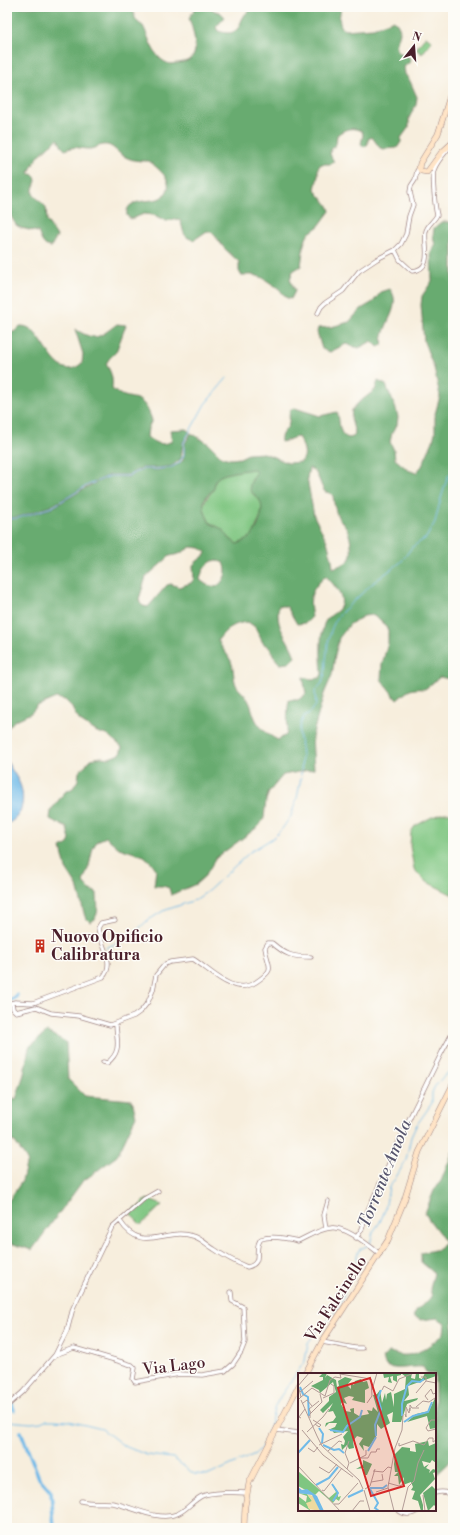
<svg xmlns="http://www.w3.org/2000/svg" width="460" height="1535" font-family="'Libre Bodoni',serif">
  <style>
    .green { fill: #7fc681; stroke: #647256 }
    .forest { fill: #67ab6f; stroke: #58654d; fill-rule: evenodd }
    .water { fill: #70bae8; stroke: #5d6c8a }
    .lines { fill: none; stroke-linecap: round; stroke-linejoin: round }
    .stream { stroke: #70bae8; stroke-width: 1 }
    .canal { stroke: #70bae8; stroke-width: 3.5 }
    .street-casing { stroke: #a08684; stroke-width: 5 }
    .secondary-casing { stroke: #a08684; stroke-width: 6 }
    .street { stroke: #fff; stroke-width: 3.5 }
    .secondary { stroke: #ffe4c6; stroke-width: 5 }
    .labels { text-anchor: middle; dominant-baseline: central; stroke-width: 3; stroke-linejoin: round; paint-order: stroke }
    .poi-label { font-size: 16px; font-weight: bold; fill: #4a1f2b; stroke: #fdfcf7; text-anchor: start }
    .street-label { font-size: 16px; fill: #4a1f2b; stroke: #fdfcf7 }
    .water-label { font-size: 17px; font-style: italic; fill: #57556d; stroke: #fdfcf7 }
    .inset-river { fill: none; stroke: #70bae8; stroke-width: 2 }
    .inset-road { fill: none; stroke: #b29b96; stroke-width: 1 }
    .view { fill: #d62828; fill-opacity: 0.15; stroke: #d62828; stroke-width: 2 }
    .inset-edge { fill: none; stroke: #4a1f2b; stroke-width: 2 }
  </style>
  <rect width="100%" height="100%" fill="#fdfcf7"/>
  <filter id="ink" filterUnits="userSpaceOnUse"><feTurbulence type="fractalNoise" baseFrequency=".025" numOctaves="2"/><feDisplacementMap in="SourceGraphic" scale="8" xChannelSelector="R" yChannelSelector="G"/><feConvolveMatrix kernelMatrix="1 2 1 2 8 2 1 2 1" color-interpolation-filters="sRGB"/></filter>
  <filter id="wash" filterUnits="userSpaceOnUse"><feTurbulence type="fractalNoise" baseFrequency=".012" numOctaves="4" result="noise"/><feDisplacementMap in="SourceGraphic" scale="16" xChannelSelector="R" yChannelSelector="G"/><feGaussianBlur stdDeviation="0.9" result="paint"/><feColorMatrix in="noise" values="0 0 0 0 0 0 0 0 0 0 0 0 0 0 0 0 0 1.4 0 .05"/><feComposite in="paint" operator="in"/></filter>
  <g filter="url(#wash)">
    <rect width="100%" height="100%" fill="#f7eedd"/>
    <path class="green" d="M426,36L432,41L422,54L416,49Z
      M253,468L256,472L255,476L252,479L251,492L261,501L263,510L253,535L246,541L237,544L230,539L222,529L210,523C201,504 201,506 213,490C215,487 214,484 215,481C219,471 244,471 253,468Z
      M444,813H453V895L425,881L414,869L410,846L411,832L415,826L432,817Z
      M147,1199L162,1205L141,1225L130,1214Z"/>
    <path class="forest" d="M7,7H133C134,12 134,19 138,22C139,24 141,24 143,26C150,39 153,59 170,64C176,63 184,63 189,60C201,54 192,27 189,18L196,7H211L213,10L221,13L225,17L216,27L218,31C225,33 233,35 238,28C241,24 241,20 244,16C246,12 250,12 252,7H341C340,16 337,22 344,30L373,28L394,20C408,36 392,36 398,52L409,57L411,61L404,67L405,74L410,81L417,97L416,105L409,118V127L401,138V142L397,148L384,149L380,148L372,137L368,139V144L364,147L361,144L363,135L362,131C352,127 346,128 337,135L336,144L331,150L330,154L334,162L331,164H321L318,168V176L315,189C319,198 328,201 330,211L319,226L308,234L304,244L301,266L293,271L290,279L295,291L291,299L287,298L278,288L263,278L254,275H241L239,271V262L224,248L213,233L207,231L194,240C180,237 185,228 179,219L166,221L154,215L144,214L131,219L127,216C124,199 147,202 158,199C161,198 163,196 165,194C176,181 157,168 149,161C139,161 131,161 122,155C117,152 113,146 107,145C100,144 95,149 89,149C78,149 77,145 65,150L62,147L58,139C45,148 35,158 29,173L35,176L36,181L33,189V194L46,207L47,221L57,236L51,247C43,247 41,239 38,232L21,228L16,225L7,210V149L11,135L10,131L7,129Z
      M441,222H450L453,225V680L440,677L425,689C409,688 409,690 397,700L381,679L382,664L388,643V630L382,621L372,615L364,616L350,624L339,638L335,655L332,675L324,694L312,737L314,769L283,775L269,792L266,800L264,818L259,826L216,858L205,876L196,884L171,895L169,888L163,886H154L156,869L151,862L144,856L119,848L106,837L97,841L93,848L89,866L83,882L89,889L97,893C97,905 101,916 90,922L85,917L77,886L66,869L61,848L68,844L70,840L67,828L50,819L51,810L65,792L73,788L78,780L79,772L91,759L101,757L109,758L120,754L122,747L109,736L97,732L80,721L75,714L71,706L65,700L56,698L37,706L31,713L14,721L7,729V520L18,518L52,508L89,486L110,476L128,477L143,469L158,470L172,467L180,463L183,460L184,455L185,443L191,433L209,444L222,457L231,459L240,458L248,454L264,453L288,463L301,462C308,455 303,445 298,437C291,437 287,442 281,442C279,432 288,431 289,422C290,417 288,414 291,409L295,408L320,416L337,412C341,421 337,435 349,438L353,437L355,433L351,419L352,410L358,403L375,390L378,381L386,385L396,409L398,417L397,425L392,433L390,442L394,450L395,459L408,470L416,473L422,466L433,441L435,432V414L440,396L434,368L424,342L421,305L422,296L432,281L431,253L435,245L433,236L434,228ZM309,468C319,471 319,484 325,492L330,493L333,496C334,504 335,510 338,517C340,521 344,523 346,527C350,533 354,554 349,560C346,564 338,566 333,568L332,560L327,541L314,516L307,478ZM253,469L256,472C255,478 248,482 250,489C251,494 258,496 260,501C265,509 258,530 251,536C247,540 243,542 237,544L230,539L222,529L210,523C206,515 200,505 206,497C208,494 211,492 213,490C215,487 214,484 215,481C219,472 244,471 253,469ZM191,547L200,548L206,552L205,555L196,562L193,565L194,579L191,583L179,587L171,584L167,585L148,607L143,606L140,603L139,599L146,577L170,556L179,554ZM216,560L224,563C229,572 224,582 216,587L207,585L200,580C201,571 207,562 216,560ZM326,576C334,585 349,600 337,611C332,615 327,617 324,624C319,639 321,659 322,674L320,678L311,679L303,677L306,694L298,700H289C286,712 289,723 286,735L278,740C270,736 262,730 257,722C252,714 252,704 246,697C242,691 237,689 235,682C233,675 234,668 231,661C227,653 221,648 218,640C226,629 234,623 248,622L255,627L263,643L271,649L274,657L280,664L289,663L295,657C289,637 274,629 279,605L287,607L297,624L306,623L312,617C308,597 311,589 326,576Z
      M390,289C402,304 386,320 383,336C382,339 383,342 382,345L378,347L372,341L359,348L355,347L346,344L330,352L322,349L317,332L318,328L331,327L349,322L361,309L373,302L381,292Z
      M117,324L126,325L116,352L109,359L106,364C112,373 113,379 112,389C131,405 141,388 152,420L148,428L147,437C156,444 162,446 172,441L170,430L186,429L190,432L183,442L181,459L172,466L158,468H142L128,475H110L88,485L51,506L18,517L7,518V332H14L20,326C22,326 26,326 29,328C46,338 57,385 82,363L83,354L75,329C96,342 98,338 117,324Z
      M47,1032L66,1042L68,1079L85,1096L132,1100L136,1116L117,1156L82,1182L32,1250L7,1242V1203L22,1181L27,1160L15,1142L7,1140V1096L16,1099L24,1074L29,1047Z
      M453,1151V1455L449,1463L435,1476V1374H427L423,1367C410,1366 398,1371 386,1366L382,1358L389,1352C395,1353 401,1356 407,1355C419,1355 436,1341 444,1333L445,1323L438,1318L421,1320L413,1316L418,1309L432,1297L430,1289L434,1273L421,1262V1253L439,1249L445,1242C439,1231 430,1223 425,1213L435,1188L441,1181Z"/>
    <path class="water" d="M7,761C10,768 15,774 18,780C26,795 24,815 9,823L7,821Z"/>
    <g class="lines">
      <path class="stream" d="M7,519L18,518L52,507L88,485L110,476H128L142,469H158L172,467L179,463L184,455V442L205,404L227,378
        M301,775L302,755L299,732L301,723L304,716L311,712L316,705L315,691L322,683L324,677C328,654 325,630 342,612L374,582L401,562L412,547L426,538L435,522L441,498L448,476L453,471
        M106,948L130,937L147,921L163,911L195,900L208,891L250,852L273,838L282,829L291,816L297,798L301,778
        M7,1421L31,1423L41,1422L45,1420H55L69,1421L102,1429L124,1446L147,1455L173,1458L194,1474L209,1475L255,1454L261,1448L267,1436L275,1406L280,1397L305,1361L308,1344L312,1337L331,1317L340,1304L347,1282L357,1264V1255L359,1250L370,1244L373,1232L380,1222L385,1210L389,1187L395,1179L406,1160L411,1137L416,1126L432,1103V1093L434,1088L438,1082L453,1068"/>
      <path class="canal" d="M7,1001L15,998L17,995
        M7,1389L14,1410
        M21,1432L39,1478L51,1492L54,1528"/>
    </g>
  </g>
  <g filter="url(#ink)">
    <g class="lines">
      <g class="street-casing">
        <path id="street" d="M395,250L400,260L412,271C435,270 423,242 426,231C428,224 434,221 437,215C435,208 432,176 434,170C436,163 443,155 448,149
          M318,313L321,307L325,303L343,291L359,271L377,259L395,250L401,244L406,234L409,216L413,205L410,192L411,186L415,180L417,171L419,168
          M12,1003L13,1009L16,1012L36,1007L51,1013L79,1016L110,1025L134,1016L141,1011L148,1002L153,990L156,975L165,964L170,962L193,959C211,970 233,997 256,982C277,968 268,968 265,948L268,943H272C286,955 292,957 311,957
          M7,1004L15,1002L33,1003L103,977C116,963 100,944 98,928L101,923L115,920
          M103,1062L107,1063C123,1051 116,1039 116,1023
          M120,1221C142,1255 164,1227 193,1236C201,1238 207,1245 214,1249C224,1256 235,1262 247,1267C265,1263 252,1249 261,1239C272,1235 286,1238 298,1241C309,1236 319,1229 331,1228C344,1226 370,1246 380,1254
          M326,1229L324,1215L328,1201
          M356,1238L362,1229L368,1210L410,1117L442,1052L453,1032
          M322,1342L355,1348H362
          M55,1355L74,1348L132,1365L135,1368L133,1379L135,1382L180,1374L202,1375L225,1371L233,1364L241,1352L245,1342L243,1307L232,1301L231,1292
          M7,1406L23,1392L55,1355L67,1331L73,1308L112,1227L144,1199L158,1191
          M276,1430L299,1433
          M435,1493C443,1491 446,1492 453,1496
          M81,1501C92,1504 101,1502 112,1503C132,1506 157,1522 177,1514C187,1510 193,1500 202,1496C211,1492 237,1492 247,1493
          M398,1510C405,1516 412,1515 419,1510"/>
      </g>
      <g class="secondary-casing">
        <path id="secondary" d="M450,7L453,10
          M453,86L438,134L420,163L419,168L421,171L427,172L441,153L453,142
          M305,1374L322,1342L388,1240L404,1201L419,1152L453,1084
          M244,1528L245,1506L249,1483L299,1385"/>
      </g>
      <use href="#street" class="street"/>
      <use href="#secondary" class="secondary"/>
    </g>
  </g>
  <defs>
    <g id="building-bare" transform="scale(1.08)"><path d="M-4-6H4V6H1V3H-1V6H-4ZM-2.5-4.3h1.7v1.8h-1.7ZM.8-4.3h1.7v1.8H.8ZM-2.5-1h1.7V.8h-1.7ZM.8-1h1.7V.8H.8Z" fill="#c8321e" stroke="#fdfcf7" stroke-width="2.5" paint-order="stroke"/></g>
  </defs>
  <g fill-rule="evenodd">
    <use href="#building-bare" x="40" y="946"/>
  </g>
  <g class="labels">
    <g class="poi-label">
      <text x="51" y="937">Nuovo Opificio<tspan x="51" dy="18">Calibratura</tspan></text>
    </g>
    <g class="street-label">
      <text transform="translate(336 1299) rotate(-57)">Via Falcinello</text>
      <text transform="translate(174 1366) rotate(-7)">Via Lago</text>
    </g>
    <g class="water-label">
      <text transform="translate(385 1174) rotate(-68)">Torrente Amola</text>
    </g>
  </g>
  <g transform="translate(298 1373)">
    <rect width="138" height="138" fill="#f7eedd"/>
    <path d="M0,98L31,125L38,119L34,111L40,119V124L43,123L41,128L38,126L35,130L21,118L17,122L0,113ZM0,120L9,121L14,128L10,134L13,138L0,130V123L8,129L9,123Z" fill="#7fc681"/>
    <path d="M25,0H29L27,5L29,2L38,7L39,14L41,13L40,8L47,4L54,6L49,12L53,16V10L56,12L57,8L63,6L65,9L69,8L71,15L67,17V30L54,27L56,24L51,23L46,25L49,31L44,29L43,31L47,38L53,39L52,36L56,35V40L61,43L71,41L69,37L74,38L75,34L80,39L75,22L79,21L82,17L84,30L87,20L88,27L89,21L93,19L96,34V21L107,16L108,4L103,0H114L113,5L117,6L118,0H121V5L124,6L127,0H138V3L110,13L111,22L106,28L120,25L119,27L109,31L103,49H94L95,39L89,42L92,50L83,56L79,51V62L71,74L65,72L66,78L61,71L65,65L59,63L55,68L56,75L51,76L49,72L44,77L43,71L46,72L47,68L45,64L50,58L36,60L34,57H30L37,54L39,50H31L27,54L28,50L35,48L38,44L35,38L30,39L35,30L25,40L22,37L31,28V24L38,19L35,9L22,20L21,17L13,13L25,7V4H21ZM85,0H103V2L99,3V9L95,7V3L92,4L94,10L90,9L91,4L86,5ZM138,23V55L132,56L129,43L109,49L118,41L131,38ZM130,68L131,73L138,70V90L134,87L132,90L124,88L126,94L131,91L128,95L132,97L131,100L135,96L138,97V99L135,100L137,106L122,122L125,132V138H123L120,128L114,126L117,118L113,117L115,114L113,109L105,112L106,104L101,112L100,103H96L100,99H97L96,91L97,81L104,74L112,75V78L118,79L117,71ZM65,87L74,91L69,102H66V95L58,96L65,92ZM134,113L138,117V134L136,132L130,138L125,120Z" fill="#67ab6f"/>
    <path d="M9,121L15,123L22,138L11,136L8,130L14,128Z" fill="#eeda9e"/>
    <path d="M0,114L4,117L9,116L19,123L26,138H22L14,122L0,120Z" fill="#70bae8"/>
    <path class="inset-river" d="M2,14L5,21L10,24L11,43M104,43V31L109,13L114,8L122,9L126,6M106,49L115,43L130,39L134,29M21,55L25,61L24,70M32,57L45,59L49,53L62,44L64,37M78,63L77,52L83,36L80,25L83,17M25,72L36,77L41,76L46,80M70,78L78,64M0,80L12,67M34,111L40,120L35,128M18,112L31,105L40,94M72,115H85L89,112M72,116L80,130L77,135L81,138M50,124L65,117"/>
    <path class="inset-road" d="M42,1L73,6L74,23L69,30M123,4H128V8L138,10V14M0,12L3,24L0,27M0,13L11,0M74,17L79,0M84,17L86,13L95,18L101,6L116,0M2,19L15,8M118,20L128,8M3,24L14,15L27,23L32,7L37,4L43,5L42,1M25,25L36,20V13L33,11M3,27L19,63M130,27L127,23L133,16L135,21L138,20M5,30L9,27L14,33M118,34L125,28L131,29L137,25L138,31M13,40L11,36L21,28M107,41L108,44V34L111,40L112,35L111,37L112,38V32L114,35H121M3,45L1,44L7,36M12,45V41L24,29L22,21M15,47L23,52L21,54L17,51M138,47H133L128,55L130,58L138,56M4,57L25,82L55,104M9,59L25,44L31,36M19,63L24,73L61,107L65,116M101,70V73L115,68L126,72L131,65H135V69L138,67M21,72L44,61M10,75L16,79L20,74M30,78L41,68L44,69M62,85H70L73,79H78L79,76H82M52,90L68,82V77M0,93L42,138M21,94L31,100L39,91M49,96L51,90L47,80L51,68M75,98L85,99L90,94L94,95M73,109L85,107L84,101M90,110L101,113L106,111L105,108M67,116L72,113L77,96M24,117L26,118L44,95M66,117L72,138M78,119L90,115M125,122L127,138M36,131H41L60,110M54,138L62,128H66M96,138L90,114L97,75L104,57L105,42M104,138L110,114L116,108L120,90L126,77"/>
    <path class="view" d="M72,5L106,113L73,123L40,15Z"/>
    <rect width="138" height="138" class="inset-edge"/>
  </g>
  <rect width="460" height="1535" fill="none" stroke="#fdfcf7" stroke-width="24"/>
  <g transform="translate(414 46) rotate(17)" stroke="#fdfcf7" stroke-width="3" paint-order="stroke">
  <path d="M0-3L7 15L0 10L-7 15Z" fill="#4a1f2b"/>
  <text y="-6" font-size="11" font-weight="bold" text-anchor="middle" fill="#4a1f2b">N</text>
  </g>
</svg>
